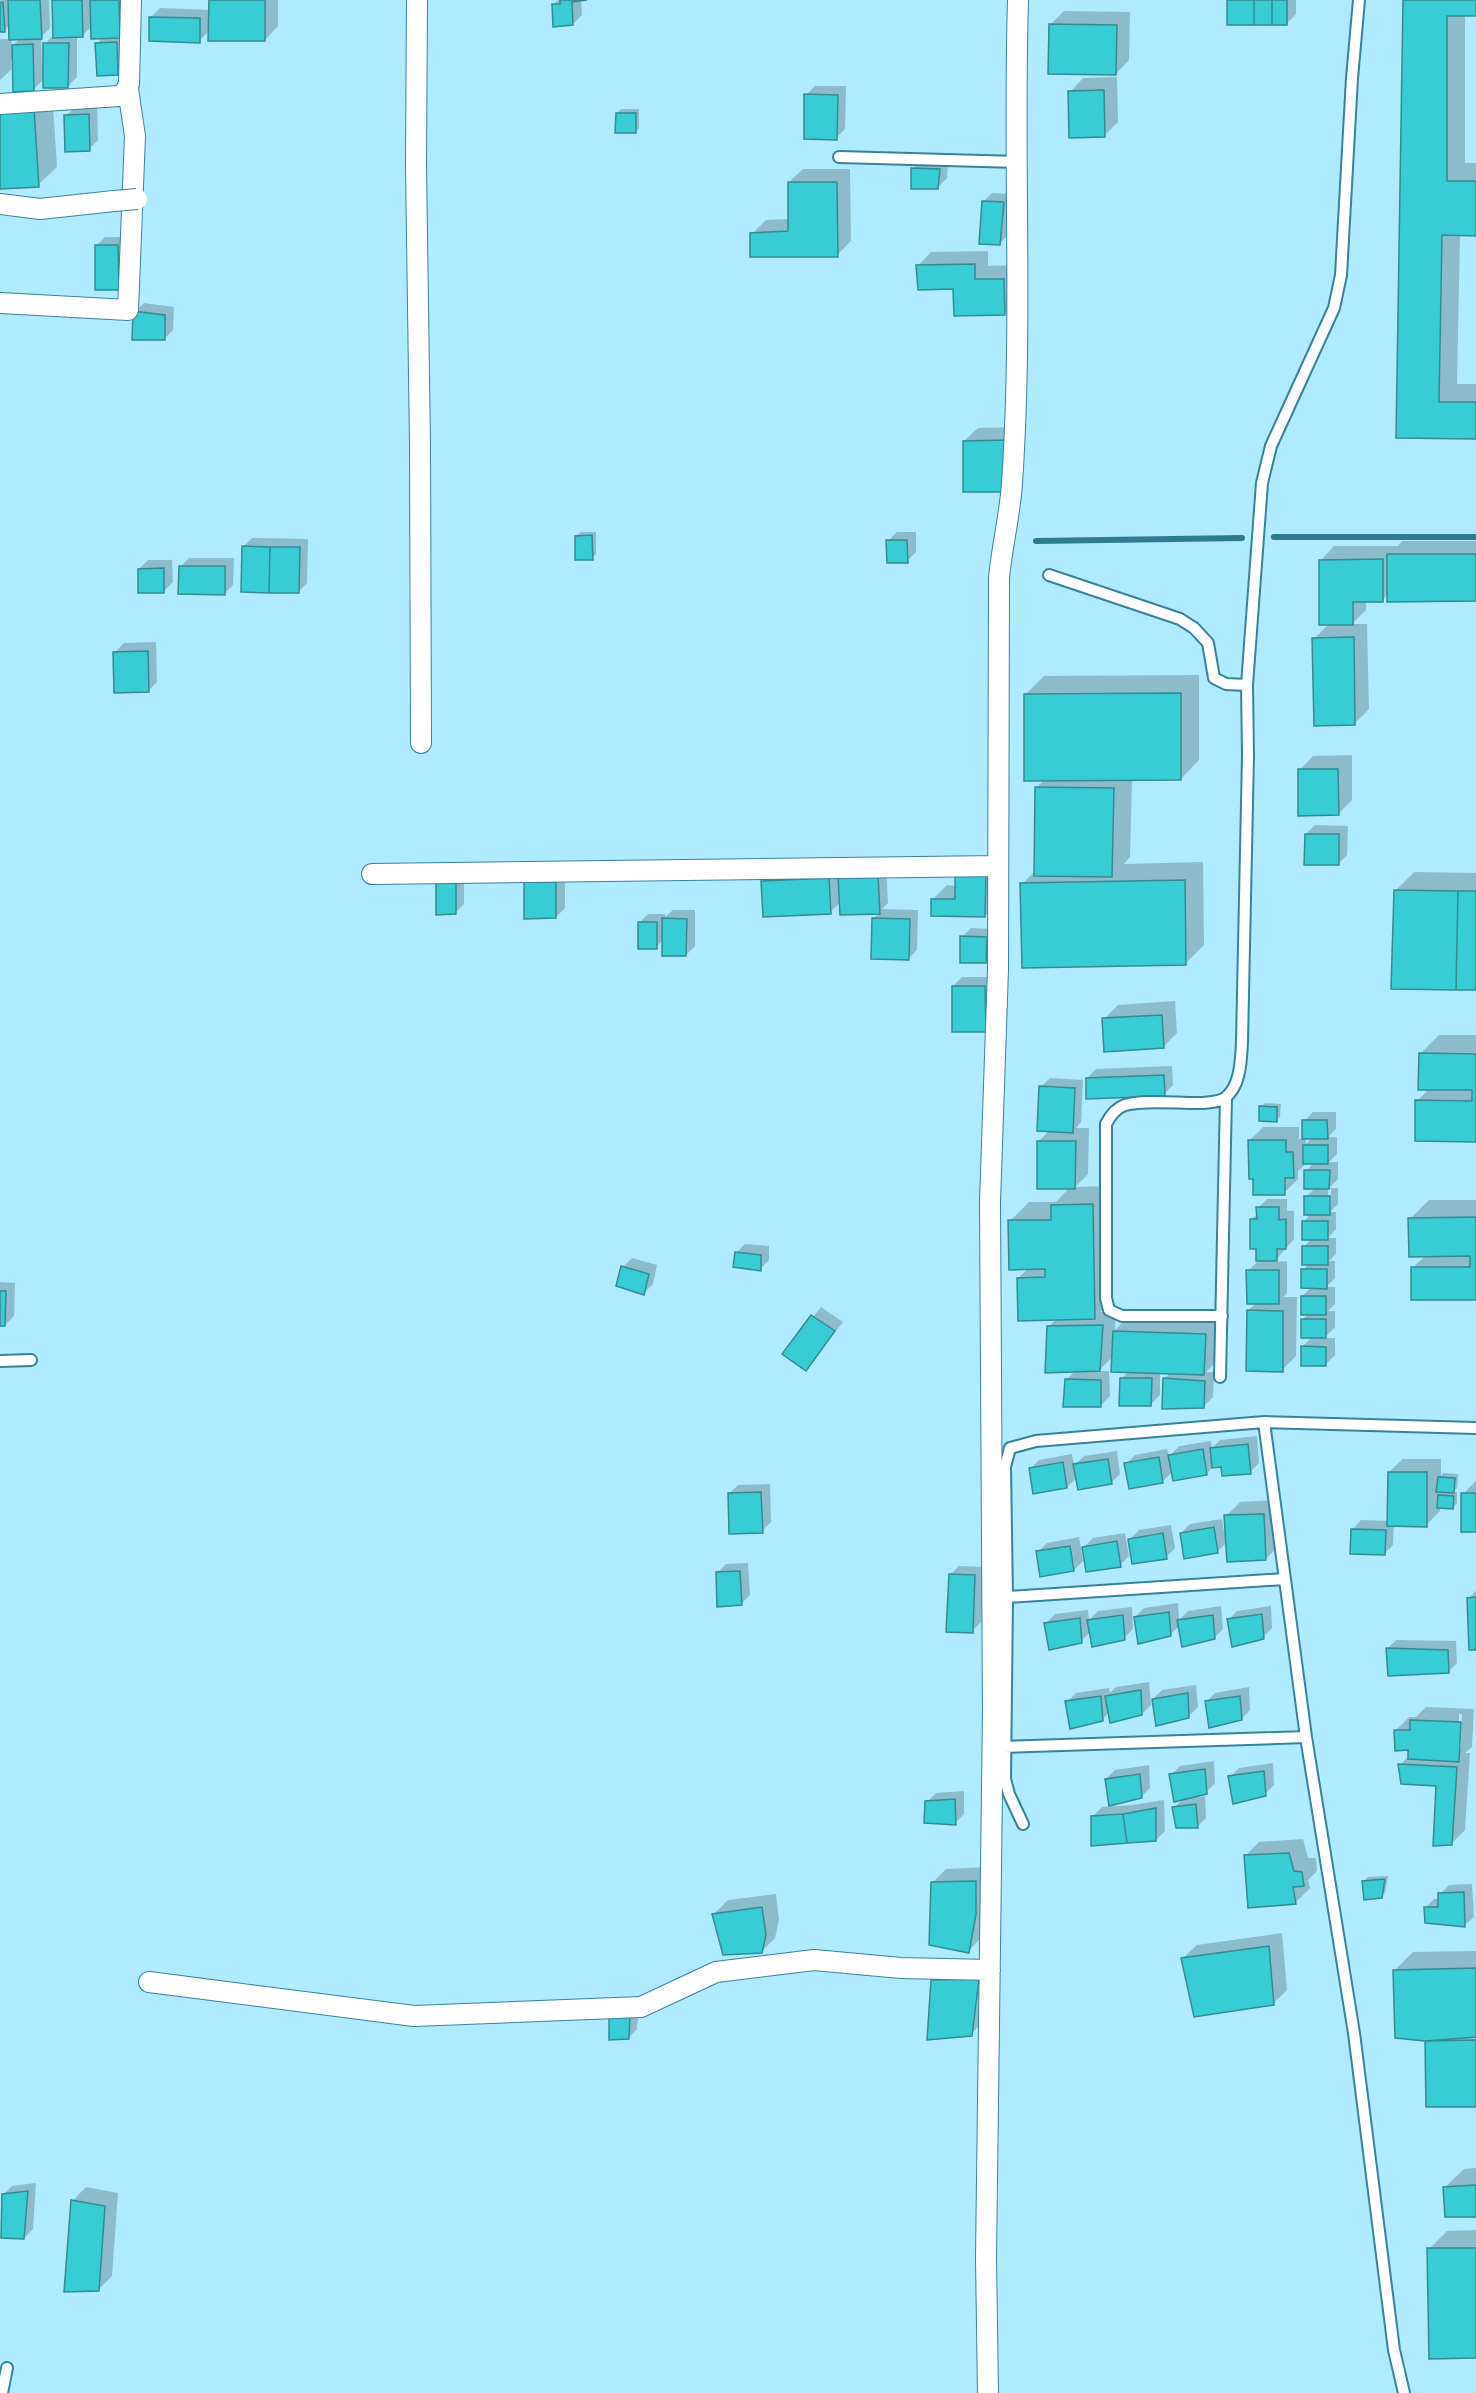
<svg xmlns="http://www.w3.org/2000/svg" width="1476" height="2393" font-family="'Noto Sans',sans-serif">
  <style>
    .shadow { fill: #0003; fill-rule: evenodd }
    .lines { fill: none; stroke-linecap: round; stroke-linejoin: round }
    .stream { stroke: #2e7a90; stroke-width: 6 }
    .building { fill: #38ccd5; stroke: #348b91; stroke-width: 1.5 }
    .service-casing { stroke: #37839a; stroke-width: 14 }
    .minor-casing { stroke: #37839a; stroke-width: 22 }
    .service { stroke: #fff; stroke-width: 10 }
    .minor { stroke: #fff; stroke-width: 20 }
    .minor-bridge-casing { stroke: #37839a; stroke-width: 22; stroke-linecap: butt }
    .minor-bridge { stroke: #fff; stroke-width: 20 }
  </style>
  <rect width="100%" height="100%" fill="#afeaff"/>
  <path class="shadow" d="M0,0H49L50,28L41,37L42,66L45,65V44L54,34V0H128L126,65L117,74L97,44L103,37L92,26L82,36H77V77L68,86L45,78L32,91L52,90L57,167L38,185L0,187V105L14,92V60H11V70L0,80V39H11L10,24L4,31H0ZM12,38H21L11,47Z
    M210,0H278V26L265,40L210,30L199,41L151,17L160,8L210,10Z
    M558,0H584H581L582,15L573,24L553,5Z
    M1228,0H1296V14L1287,23Z
    M1404,0H1476V15H1465V163H1476V234H1460L1457,384H1476V437L1398,436Z
    M1064,11L1130,12L1129,60L1116,74L1050,25Z
    M1117,77L1118,122L1105,135L1070,92L1083,78Z
    M815,86H846L845,129L836,138L806,95Z
    M97,106L98,140L89,149L66,116L75,107Z
    M621,109H639V128L635,132L617,113Z
    M922,160H948L947,178L938,187L913,169Z
    M803,169H850L851,241L837,255L752,234L766,220L789,219V182Z
    M992,193L1012,194L1009,234L1000,243L983,202Z
    M105,237H127V279L118,288L96,246Z
    M988,251V266L1017,265L1018,300L1004,314L918,266L931,252Z
    M144,303L174,307L173,330L164,339L135,312Z
    M1019,427L965,491L964,441L978,428Z
    M581,532H596V554L592,558L576,536Z
    M897,532H916V552L907,561L888,541Z
    M252,538L308,539L307,583L298,592L243,547Z
    M1402,541H1476V600L1389,593L1382,600H1366V610L1352,624H1367L1369,709L1355,723L1314,639L1329,624L1321,560L1334,546H1398Z
    M189,558H234L233,585L224,594L180,567Z
    M148,560H172L173,582L164,591L139,569Z
    M156,642L157,682L148,691L115,652L124,643Z
    M1199,675V760L1181,779H1132L1130,857L1124,864L1203,862L1204,945L1186,963L1022,884L1036,870L1037,787L1045,779L1025,695L1044,676Z
    M1352,755V800L1338,814L1300,770L1313,756Z
    M1315,825L1348,826L1347,855L1338,864L1306,834Z
    M1000,859L999,902L985,916L933,899L947,885L956,886Z
    M886,865L888,903L882,909L918,910L917,950L908,959L874,918L880,912L841,902L830,912L763,882L776,868Z
    M464,872V904L455,913L437,881Z
    M1414,872L1476,873V988L1395,891Z
    M535,873H565V908L556,917L526,882Z
    M673,910H695V946L686,955L663,940L656,947L639,923L648,914H665V917Z
    M971,928L995,929V953L986,962L962,937Z
    M962,977H994V1021L985,1030L953,986Z
    M1175,1001L1177,1033L1163,1047L1104,1019L1118,1005Z
    M1439,1035H1476V1140L1417,1101L1430,1088L1420,1054Z
    M1172,1066L1173,1085L1164,1094L1087,1078L1096,1069Z
    M1050,1078L1083,1080L1081,1122L1076,1128H1089L1088,1174L1075,1187L1111,1186L1113,1299L1100,1312H1116L1115,1330L1128,1317L1219,1320L1218,1360L1206,1372H1214L1213,1397L1204,1406L1164,1379L1170,1373L1160,1372V1395L1151,1404L1122,1378L1129,1371L1113,1356L1099,1371H1109L1110,1396L1101,1405L1066,1380L1075,1371L1048,1327L1057,1319L1018,1278L1029,1268L1010,1221L1029,1202H1056L1070,1187L1039,1141L1050,1130L1041,1087Z
    M1265,1103L1281,1104L1280,1116L1276,1120L1261,1107Z
    M1313,1112H1336V1129L1328,1137H1337V1154L1329,1162H1338V1179L1329,1188H1338V1204L1330,1212H1336V1229L1328,1238H1336V1254L1329,1261H1335V1278L1326,1287H1335V1304L1328,1311H1335V1327L1324,1338H1335V1355L1326,1364L1302,1347L1313,1336L1302,1320L1309,1313L1302,1296L1312,1287L1303,1270L1309,1263L1304,1247L1312,1238L1304,1221L1312,1213L1306,1197L1315,1188L1306,1171L1314,1163H1307L1298,1171V1179L1284,1193L1249,1141L1263,1127H1299V1139H1303L1304,1121ZM1306,1138H1312L1306,1144ZM1328,1189H1331V1206H1328Z
    M1267,1199H1287V1211H1294V1239L1274,1262L1287,1261V1293L1284,1297H1297L1296,1356L1282,1370L1248,1311L1256,1303L1248,1271L1257,1262V1248L1251,1220L1258,1213V1208Z
    M1429,1200H1476V1298L1412,1268L1426,1255L1410,1219Z
    M745,1244L769,1246V1260L760,1269L736,1253Z
    M632,1258L657,1265L653,1284L644,1293L623,1267Z
    M0,1282L15,1283L14,1316L5,1325L0,1324Z
    M821,1307L843,1322L806,1369L784,1354Z
    M1257,1436L1259,1463L1250,1472L1222,1466H1214L1206,1474L1173,1471L1162,1482L1126,1464L1135,1455L1167,1449L1169,1457L1179,1446L1211,1441L1212,1448L1220,1440Z
    M1117,1451L1120,1474L1111,1483L1077,1477L1067,1487L1030,1469L1039,1460L1072,1454L1074,1466L1084,1456Z
    M1403,1459H1441V1476L1443,1473L1458,1474L1457,1488L1453,1492H1457V1503L1453,1508L1440,1507V1511L1426,1525H1394L1393,1545L1384,1554L1352,1530L1361,1520L1389,1521V1472Z
    M1476,1481V1531L1463,1494Z
    M770,1484L771,1522L762,1531L729,1494L738,1485Z
    M1277,1500L1279,1545L1266,1559L1227,1542L1217,1552L1181,1533L1190,1524L1222,1519L1224,1532L1227,1531L1226,1516L1240,1502Z
    M1171,1525L1175,1548L1166,1557L1130,1539L1139,1530Z
    M1125,1533L1129,1556L1120,1565L1084,1547L1093,1538Z
    M1079,1537L1083,1561L1074,1570L1038,1552L1047,1543Z
    M748,1563L750,1595L741,1604L717,1573L726,1564Z
    M959,1566L984,1567L981,1622L972,1631L950,1575Z
    M1476,1591V1648L1469,1598Z
    M1178,1603L1179,1620L1188,1611L1221,1606L1223,1629L1214,1638L1180,1625L1170,1635L1135,1617L1144,1608Z
    M1271,1606L1272,1628L1263,1637L1228,1620L1237,1611Z
    M1132,1607L1133,1629L1124,1638L1091,1631L1081,1641L1046,1623L1055,1614L1088,1610L1089,1620L1098,1611Z
    M1396,1640L1456,1641L1457,1663L1448,1672L1387,1649Z
    M1149,1682L1151,1705L1142,1714L1109,1712L1102,1720L1067,1702L1076,1693L1109,1688L1110,1693L1116,1687Z
    M1196,1685L1198,1707L1188,1717L1153,1699L1162,1690Z
    M1249,1687L1250,1710L1241,1719L1206,1702L1215,1693Z
    M1426,1707L1474,1709L1472,1747L1465,1753H1470L1465,1830L1451,1844L1438,1784L1400,1765L1410,1755V1748L1395,1731L1409,1717H1416ZM1459,1714H1462L1461,1748H1458Z
    M1214,1761L1215,1783L1206,1792L1195,1795L1196,1797L1205,1796L1206,1818L1197,1827L1174,1808L1184,1798L1171,1775L1180,1766Z
    M1273,1763L1274,1785L1265,1794L1230,1777L1239,1768Z
    M1149,1765L1150,1788L1141,1797L1106,1779L1115,1770Z
    M964,1791V1814L955,1823L927,1802L936,1793Z
    M1164,1800L1165,1831L1156,1840L1093,1816L1102,1807L1133,1805Z
    M1303,1839L1308,1858H1316L1317,1871L1308,1880L1310,1888L1296,1902L1249,1907L1245,1856L1259,1842Z
    M989,1867L982,1937L968,1951L932,1883L946,1869Z
    M1388,1876L1385,1893L1381,1897L1364,1881L1368,1877Z
    M1472,1884L1474,1917L1465,1925L1425,1908L1434,1899H1440V1894L1449,1885Z
    M776,1894L779,1920L775,1938L761,1952L714,1914L728,1900Z
    M1282,1933L1287,1990L1273,2004L1183,1958L1197,1945Z
    M1476,1951V2105H1427V2039L1395,1970L1413,1952Z
    M992,1966L985,2020L971,2034L933,1981L946,1967Z
    M639,2006L637,2029L628,2038H611Z
    M1476,2168V2215L1445,2187L1464,2169Z
    M36,2183L33,2229L24,2238L3,2195L12,2186Z
    M86,2187L118,2193L112,2276L98,2290L73,2200Z
    M1476,2230V2357L1429,2249L1447,2231Z"/>
  <g class="lines">
    <path class="stream" d="M1274,537H1476
      M1036,541L1242,538"/>
  </g>
  <path class="building" d="M8,0H40L42,39L9,40Z
    M52,0H82L83,37L53,38Z
    M90,0H119L120,38L91,39Z
    M209,0H265V41H208Z
    M560,0H587L572,2L573,25L553,27L552,4H560Z
    M1227,0H1254V25H1227Z
    M1254,0H1272V25H1254Z
    M1272,0H1287V25H1272Z
    M1403,0H1476V16H1447V181H1476V236L1442,235L1439,402H1476V439L1396,438Z
    M3,2L5,32H0V3Z
    M149,17L200,18V43L149,41Z
    M1049,24L1117,25L1116,75L1048,74Z
    M117,42L118,75L97,76L95,43Z
    M43,43H69L68,88H43Z
    M33,44L34,91L13,92L12,45Z
    M1104,90L1105,137L1069,138L1068,91Z
    M804,94L838,95L837,140L804,139Z
    M34,108L39,187L0,189V110Z
    M616,113H636V133H615Z
    M89,114L90,151L65,152L64,115Z
    M911,168L940,169L938,189H911Z
    M788,182H837L838,257H750V233L788,231Z
    M982,201L1004,202L1000,245L979,244Z
    M95,245H118L119,290H95Z
    M975,264V279H1004L1005,315L954,316L953,289L918,290L916,265Z
    M133,311L165,315V340H132Z
    M1005,440L1006,492H963V441Z
    M592,535L593,560H575V536Z
    M886,540H907L908,563H887Z
    M242,546L270,547L269,593L241,592Z
    M270,547H300L299,593H269Z
    M1387,554H1476V601L1387,602Z
    M1383,559V602H1353V625H1319V560Z
    M179,566H225V595L178,594Z
    M164,568V593H138V569Z
    M1354,637L1355,725L1314,726L1312,638Z
    M148,651L149,692L114,693L113,652Z
    M1181,693V780L1024,781V694Z
    M1298,769H1338L1339,815L1298,816Z
    M1035,787L1114,788L1112,877L1034,876Z
    M1305,834H1339V865H1304Z
    M955,872L986,873L985,917L931,916V899H955Z
    M878,874L880,914L840,915L838,875Z
    M829,878L831,914L763,917L761,881Z
    M436,880H456V914L436,915Z
    M1185,880L1186,965L1022,968L1020,883Z
    M524,882H556V918L524,919Z
    M1394,890L1458,891L1456,990L1391,989Z
    M1458,891H1476V990H1456Z
    M662,918L687,919L686,956H662Z
    M872,918L910,919L909,960L871,959Z
    M638,922H657V949H638Z
    M960,936L987,937L986,963H960Z
    M952,986H985L986,1032H952Z
    M1162,1015L1164,1048L1104,1052L1102,1018Z
    M1419,1053L1476,1054V1142L1415,1141V1100L1472,1101V1090H1418Z
    M1164,1075L1165,1096L1086,1099V1078Z
    M1039,1086L1075,1088L1073,1133L1037,1131Z
    M1259,1106L1277,1107V1122L1259,1121Z
    M1302,1120H1327L1328,1139H1302Z
    M1248,1140H1286V1152H1293L1294,1178H1285V1195H1253V1179H1249Z
    M1037,1141H1076L1075,1189H1037Z
    M1303,1145H1328V1164H1303Z
    M1304,1170H1330L1329,1189H1304Z
    M1304,1196H1330V1215H1304Z
    M1093,1204L1095,1319L1018,1321L1017,1278L1045,1277V1269L1009,1270L1008,1220H1051V1205Z
    M1256,1207H1279V1220L1286,1219V1249H1277V1261H1256V1249H1250V1219H1257Z
    M1476,1217V1300H1411V1267H1470V1256L1409,1257L1408,1218Z
    M1302,1221H1328V1240H1302Z
    M1302,1246H1328V1265H1302Z
    M735,1252L761,1255V1271L733,1267Z
    M621,1266L649,1274L644,1295L616,1286Z
    M1301,1269H1327V1289L1301,1288Z
    M1246,1270H1279V1304H1247Z
    M0,1291H6L5,1326H0Z
    M1301,1296H1326V1315H1301Z
    M1247,1310L1283,1311V1372L1246,1371Z
    M811,1315L835,1331L806,1371L782,1354Z
    M1301,1319H1326V1338H1301Z
    M1103,1325L1100,1371L1045,1373L1047,1326Z
    M1113,1331L1206,1334L1204,1375L1111,1372Z
    M1301,1346L1326,1347V1366H1301Z
    M1120,1378H1152L1151,1406H1119Z
    M1163,1378L1205,1381L1204,1408L1162,1409Z
    M1065,1379L1101,1380V1407H1063Z
    M1248,1444L1251,1474L1222,1476L1221,1467L1212,1468L1210,1448Z
    M1203,1449L1207,1475L1173,1481L1168,1455Z
    M1159,1457L1163,1483L1129,1489L1124,1463Z
    M1108,1459L1112,1484L1078,1490L1073,1464Z
    M1063,1462L1067,1488L1033,1494L1029,1468Z
    M1388,1472H1427V1527L1387,1526Z
    M1438,1477L1455,1478L1454,1493L1436,1492Z
    M761,1492L763,1533L729,1534L728,1493Z
    M1461,1493H1476V1532H1461Z
    M1438,1495L1454,1496L1453,1509L1437,1508Z
    M1264,1514L1266,1560L1227,1562L1224,1515Z
    M1214,1527L1218,1553L1184,1559L1180,1533Z
    M1351,1529L1386,1530L1385,1555L1350,1554Z
    M1163,1533L1167,1559L1132,1564L1128,1539Z
    M1117,1541L1121,1567L1086,1572L1082,1547Z
    M1070,1546L1074,1571L1040,1577L1036,1551Z
    M740,1571L742,1605L717,1607L716,1572Z
    M949,1574L975,1575L973,1633L946,1632Z
    M1476,1597V1650H1469L1467,1598Z
    M1169,1612L1171,1636L1138,1644L1134,1617Z
    M1262,1614L1264,1639L1232,1647L1227,1619Z
    M1123,1615L1125,1640L1092,1647L1087,1620Z
    M1213,1615L1215,1639L1182,1647L1177,1620Z
    M1080,1618L1082,1643L1049,1650L1044,1623Z
    M1386,1648L1448,1650L1449,1673L1388,1676Z
    M1141,1690L1142,1715L1110,1723L1105,1696Z
    M1188,1693L1189,1718L1156,1726L1152,1699Z
    M1101,1696L1103,1721L1070,1729L1065,1701Z
    M1240,1696L1242,1720L1209,1728L1205,1701Z
    M1410,1720L1461,1722L1459,1762L1408,1759V1750L1395,1751L1394,1730H1410Z
    M1398,1764L1457,1767L1452,1845L1433,1846L1436,1786L1401,1784Z
    M1205,1769L1207,1794L1174,1802L1169,1774Z
    M1264,1771L1266,1796L1233,1804L1228,1776Z
    M1140,1774L1142,1798L1109,1806L1105,1779Z
    M955,1799L956,1825L924,1823L925,1801Z
    M1196,1804L1198,1828H1176L1172,1807Z
    M1156,1808V1841L1127,1843L1123,1814Z
    M1123,1814L1127,1843L1091,1846V1816Z
    M1289,1853L1294,1871L1302,1872L1304,1886L1293,1887L1296,1904L1248,1908L1244,1855Z
    M1385,1879L1382,1898L1364,1900L1362,1881Z
    M976,1881V1914L969,1953L929,1945L931,1882Z
    M1464,1892L1465,1927L1425,1923L1424,1907H1438V1893Z
    M762,1907L766,1935L762,1953L723,1955L712,1914Z
    M1269,1946L1274,2005L1194,2017L1181,1958Z
    M1476,1968V2037L1425,2041L1395,2038L1393,1970Z
    M979,1979L972,2036L927,2040L931,1980Z
    M630,2014L629,2039L609,2040V2015Z
    M1476,2040V2107H1426L1425,2041Z
    M1476,2185V2217H1445L1443,2187Z
    M28,2191L24,2239L1,2238L2,2194Z
    M71,2200L105,2206L99,2291L64,2292Z
    M1427,2248H1476V2358L1429,2359Z"/>
  <g class="lines">
    <g class="service-casing">
      <path id="service" d="M839,157L1018,162
        M1049,575L1180,619L1194,628L1208,643L1214,678L1226,684L1247,685L1248,755L1242,1042C1241,1059 1241,1086 1225,1098C1220,1102 1210,1102 1203,1103C1182,1104 1144,1099 1125,1105C1116,1108 1110,1116 1106,1124V1298L1109,1310L1122,1316H1222
        M1247,685L1262,483L1271,446L1334,308L1341,275L1352,78L1359,0
        M0,1361L31,1360
        M1220,1377L1226,1097
        M1264,1422L1306,1737L1354,2033L1394,2350L1404,2393
        M1007,1597L1284,1579
        M1004,1747L1306,1737
        M1023,1824L1009,1794L1005,1779L1007,1597L1005,1467L1010,1448L1036,1441L1264,1422L1476,1428
        M2,2393L7,2368"/>
    </g>
    <g class="minor-casing">
      <path id="minor" d="M417,0L416,165L420,446L421,743
        M0,104L119,96L124,94L129,84L131,0
        M0,204L40,209L114,201
        M0,303L128,310L135,136L128,89
        M372,874L997,866
        M149,1982L414,2016L641,2007L716,1972L814,1960L901,1968L990,1970
        M988,2393L986,2258L993,1711L990,1202L998,969L999,578C1002,546 1010,515 1012,483C1023,322 1013,161 1018,0"/>
    </g>
    <use href="#service" class="service"/>
    <use href="#minor" class="minor"/>
    <g class="minor-bridge-casing">
      <path id="minor-bridge" d="M114,201L137,199"/>
    </g>
    <use href="#minor-bridge" class="minor-bridge"/>
  </g>
</svg>
